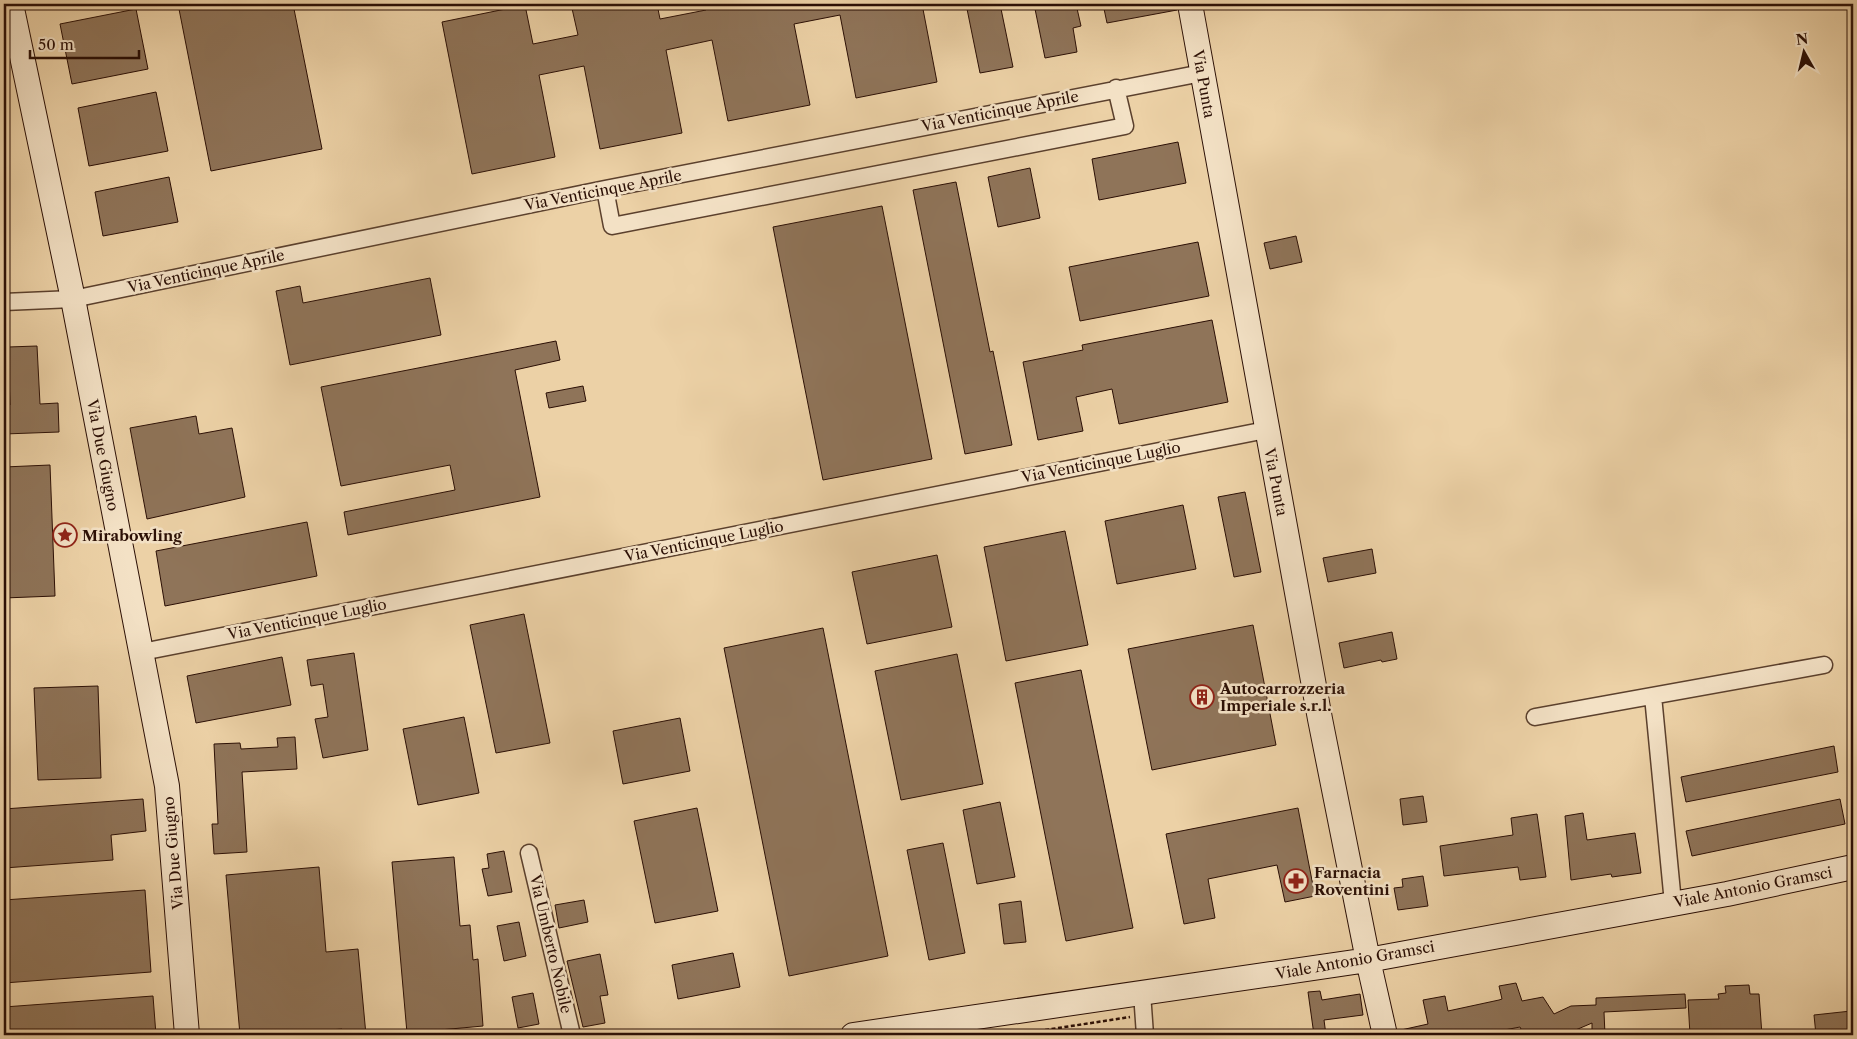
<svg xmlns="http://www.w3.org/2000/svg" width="1857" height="1039" font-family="'Libre Caslon Text',serif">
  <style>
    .building { fill: #8f7459; stroke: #2b0f05 }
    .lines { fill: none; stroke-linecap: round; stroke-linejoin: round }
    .street-casing { stroke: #5b402d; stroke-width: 19 }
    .secondary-casing { stroke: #2b0f05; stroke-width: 26 }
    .path { stroke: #2b0f05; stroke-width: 2.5; stroke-dasharray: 4 2.5; stroke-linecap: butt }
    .street { stroke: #f3e1c5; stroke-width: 16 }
    .secondary { stroke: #f3e1c5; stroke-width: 24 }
    .labels { text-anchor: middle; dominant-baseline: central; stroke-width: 5; stroke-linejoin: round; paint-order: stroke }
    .street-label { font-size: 15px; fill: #2b0f05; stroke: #f3e1c5 }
    .poi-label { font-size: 15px; font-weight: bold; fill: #2b0f05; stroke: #f3e1c5; text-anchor: start }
  </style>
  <rect width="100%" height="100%" fill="#ecd1a6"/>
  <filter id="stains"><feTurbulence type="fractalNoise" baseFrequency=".004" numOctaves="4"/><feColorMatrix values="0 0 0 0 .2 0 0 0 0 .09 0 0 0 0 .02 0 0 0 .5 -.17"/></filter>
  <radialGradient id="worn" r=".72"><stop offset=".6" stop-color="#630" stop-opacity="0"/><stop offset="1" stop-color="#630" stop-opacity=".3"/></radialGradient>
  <path class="building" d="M178,4H293L322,149L211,171Z
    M571,4H657L660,19L706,10L704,4H922L937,82L856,98L840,15L794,24L810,105L728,121L712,40L666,50L682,133L600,149L584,66L539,75L555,157L472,174L442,22L525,5L533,44L578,35Z
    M966,4H1000L1013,67L980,73Z
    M1034,4H1076L1081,26L1073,28L1077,52L1045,58Z
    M1103,4H1177V10L1107,23Z
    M136,9L148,69L72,84L60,24Z
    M156,92L168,151L89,166L78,108Z
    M1178,142L1186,183L1099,200L1092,159Z
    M1030,168L1040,218L998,227L988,177Z
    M169,177L178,222L103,236L95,192Z
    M956,182L990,352L993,351L1012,445L965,454L913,190Z
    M882,206L932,459L823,480L773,227Z
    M1296,236L1302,262L1270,269L1264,243Z
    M1198,242L1209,296L1080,321L1069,267Z
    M430,278L441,335L290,365L276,291L300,286L303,303Z
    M1212,320L1228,402L1119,424L1112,389L1076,397L1083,431L1038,440L1023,362L1083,350L1082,345Z
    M556,341L560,360L515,370L540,497L348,535L344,512L455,490L450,465L341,486L321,387Z
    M37,346L40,404L58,403L59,432L4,434V405H10L8,347Z
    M583,386L586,401L549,408L546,393Z
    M196,416L199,434L232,428L245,497L147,519L130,428Z
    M50,465L55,596L4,598V467Z
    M1245,492L1261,572L1234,577L1218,497Z
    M1183,505L1196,569L1117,584L1105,521Z
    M307,522L317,576L165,606L156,551Z
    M1065,531L1088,645L1006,661L984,547Z
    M1372,549L1376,573L1328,582L1323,558Z
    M937,555L952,627L867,644L852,572Z
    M524,614L550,743L496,753L470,625Z
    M1253,625L1276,745L1152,770L1128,649Z
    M823,628L888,956L789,976L724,648Z
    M1392,632L1397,659L1382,662L1381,660L1344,668L1339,643Z
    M354,653L368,750L323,758L315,719L328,717L323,684L311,686L307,660Z
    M957,654L983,784L901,800L875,671Z
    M282,657L291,705L196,723L187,676Z
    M1081,670L1133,928L1066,941L1015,683Z
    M98,686L101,778L38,780L34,688Z
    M464,717L479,793L418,805L403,729Z
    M680,718L690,771L623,784L613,731Z
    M295,737L297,769L242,772L247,852L214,854L212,824H218L214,744L240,743L241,749L278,747L277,738Z
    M1834,746L1838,772L1686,802L1681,777Z
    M1423,796L1427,822L1403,825L1400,799Z
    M143,799L146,831L111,835L113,860L4,868V809Z
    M1840,799L1845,824L1692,856L1686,831Z
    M1000,802L1015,877L977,884L963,810Z
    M697,808L718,911L655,923L634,821Z
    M1298,808L1315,896L1285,902L1277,865L1208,879L1215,918L1184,924L1166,834Z
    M1583,813L1587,840L1635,833L1641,873L1612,877L1611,874L1571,880L1565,816Z
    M1537,814L1546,877L1520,880L1518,867L1444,876L1440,846L1513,835L1511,818Z
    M943,843L965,953L929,960L907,850Z
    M504,851L512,892L488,896L482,869L489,868L487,854Z
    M454,857L460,926L470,925L473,960L478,959L483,1026L407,1033L392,862Z
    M319,867L326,952L358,949L366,1035H343L342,1029L269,1035H240L226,875Z
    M1423,876L1428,906L1398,910L1394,888L1403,887L1402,879Z
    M145,890L151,972L4,983V900Z
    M584,900L588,922L559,928L555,905Z
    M1021,901L1026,942L1004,944L999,904Z
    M519,922L526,956L504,961L497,926Z
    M733,953L740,987L678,999L672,965Z
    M600,954L608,995L600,996L605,1023L583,1027L567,961Z
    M1516,983L1522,1001L1543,997L1554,1014L1571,1006L1596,1005V998L1685,994L1686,1008L1604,1012L1605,1035H1592V1023L1564,1035H1524L1520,1027L1478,1035H1402L1401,1030L1428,1024L1423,1000L1445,996L1448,1011L1499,1000L1502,999L1499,986Z
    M1749,985L1750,994H1759L1762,1035H1690L1688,1000L1719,999L1718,994L1726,993L1725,986Z
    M1320,991L1322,1000L1360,994L1363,1015L1324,1020L1326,1035H1314L1308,992Z
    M533,993L539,1024L518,1028L512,997Z
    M153,996L156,1035H4V1007Z
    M1851,1011L1853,1035H1816L1814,1015Z"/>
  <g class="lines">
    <g class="street-casing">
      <path id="street" d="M605,189L612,226L1125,126L1116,88
        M4,302L73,299L605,189L1202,73
        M142,652L1266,430
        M1653,696L1673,903
        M1535,717L1824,665
        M529,853L572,1035
        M1142,993L1145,1035"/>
    </g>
    <g class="secondary-casing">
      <path id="secondary" d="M11,4L73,299L167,786L187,1035
        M1190,4L1320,719L1368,960L1385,1035
        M853,1035L1368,960L1727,894L1853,867"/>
    </g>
    <path class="path" d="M1013,1035L1130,1017"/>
    <use href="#street" class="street"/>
    <use href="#secondary" class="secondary"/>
  </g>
  <defs>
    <g id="sight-ring" transform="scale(1.25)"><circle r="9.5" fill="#f3e1c5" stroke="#8f2418" stroke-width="1.5"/><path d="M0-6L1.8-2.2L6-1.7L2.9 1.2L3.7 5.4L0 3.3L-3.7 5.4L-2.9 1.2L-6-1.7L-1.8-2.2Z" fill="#8f2418"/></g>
    <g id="building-ring" transform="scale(1.25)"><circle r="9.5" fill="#f3e1c5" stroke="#8f2418" stroke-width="1.5"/><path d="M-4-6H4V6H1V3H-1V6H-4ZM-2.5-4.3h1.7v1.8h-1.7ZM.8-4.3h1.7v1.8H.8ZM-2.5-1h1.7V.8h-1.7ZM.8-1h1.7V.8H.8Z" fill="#8f2418"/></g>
    <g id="pharmacy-ring" transform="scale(1.25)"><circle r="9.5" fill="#f3e1c5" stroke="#8f2418" stroke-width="1.5"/><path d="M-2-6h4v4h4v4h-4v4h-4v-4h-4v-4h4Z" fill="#8f2418"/></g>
  </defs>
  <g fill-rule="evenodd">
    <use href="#sight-ring" x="65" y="535"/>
    <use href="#building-ring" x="1202" y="697"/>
    <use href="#pharmacy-ring" x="1296" y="881"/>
  </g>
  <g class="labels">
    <g class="street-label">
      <text transform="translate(1204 84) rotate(80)">Via Punta</text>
      <text transform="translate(1000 111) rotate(-11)">Via Venticinque Aprile</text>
      <text transform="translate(603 190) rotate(-11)">Via Venticinque Aprile</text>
      <text transform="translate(206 271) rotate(-12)">Via Venticinque Aprile</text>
      <text transform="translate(103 455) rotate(79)">Via Due Giugno</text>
      <text transform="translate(1101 462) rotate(-11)">Via Venticinque Luglio</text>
      <text transform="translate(1276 482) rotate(79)">Via Punta</text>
      <text transform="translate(704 541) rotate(-11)">Via Venticinque Luglio</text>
      <text transform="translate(307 619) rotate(-11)">Via Venticinque Luglio</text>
      <text transform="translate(173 853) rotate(-95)">Via Due Giugno</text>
      <text transform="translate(1753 887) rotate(-11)">Viale Antonio Gramsci</text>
      <text transform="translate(551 944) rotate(77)">Via Umberto Nobile</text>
      <text transform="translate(1355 960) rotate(-10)">Viale Antonio Gramsci</text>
    </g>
    <g class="poi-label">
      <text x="82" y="535">Mirabowling</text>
      <text x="1220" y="688">Autocarrozzeria<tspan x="1220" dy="17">Imperiale s.r.l.</tspan></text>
      <text x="1314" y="872">Farnacia<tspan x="1314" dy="17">Roventini</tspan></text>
    </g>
  </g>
  <rect width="1857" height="1039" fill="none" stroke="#ecd1a6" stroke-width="20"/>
  <rect x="5" y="5" width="1847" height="1029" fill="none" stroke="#2b0f05" stroke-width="2.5"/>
  <rect x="10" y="10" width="1837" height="1019" fill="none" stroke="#2b0f05"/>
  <g transform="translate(1804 52) rotate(352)" stroke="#f3e1c5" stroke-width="4" paint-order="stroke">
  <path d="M0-4L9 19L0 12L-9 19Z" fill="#2b0f05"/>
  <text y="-8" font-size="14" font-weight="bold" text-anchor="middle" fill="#2b0f05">N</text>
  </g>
  <path d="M30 50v8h109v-8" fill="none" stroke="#2b0f05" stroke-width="2.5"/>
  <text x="38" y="50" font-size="15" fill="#2b0f05" stroke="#f3e1c5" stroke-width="4" paint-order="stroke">50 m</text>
  <rect width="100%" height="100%" filter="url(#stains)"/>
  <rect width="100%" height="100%" fill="url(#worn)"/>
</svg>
